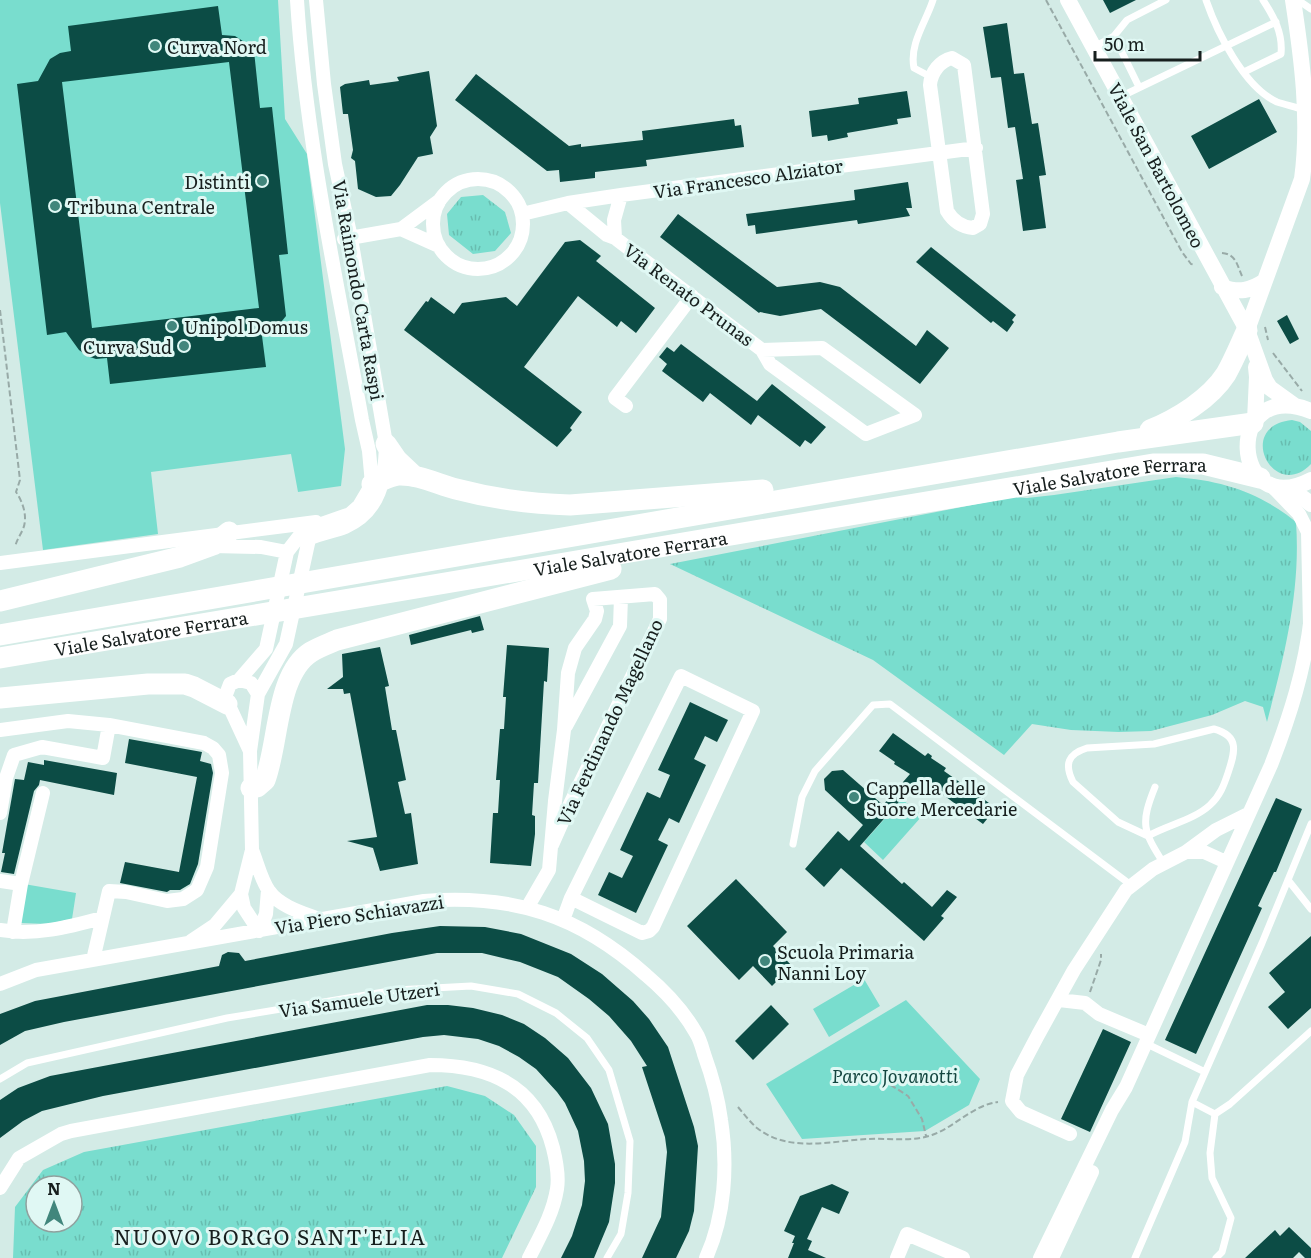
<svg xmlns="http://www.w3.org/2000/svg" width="1311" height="1258" font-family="Literata,serif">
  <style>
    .grass { fill: url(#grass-tufts); fill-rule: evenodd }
    .park { fill: #79ddce }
    .building { fill: #0c4c45; fill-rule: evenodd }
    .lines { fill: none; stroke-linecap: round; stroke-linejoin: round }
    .path { stroke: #98aaa7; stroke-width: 2; stroke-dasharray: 6 3; stroke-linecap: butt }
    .service { stroke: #fff; stroke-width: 7 }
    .minor { stroke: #fff; stroke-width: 14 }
    .tertiary { stroke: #fff; stroke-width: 16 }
    .trunk { stroke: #fff; stroke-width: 21 }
    .poi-dot { fill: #41867c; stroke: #e0f8f4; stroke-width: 2 }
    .labels { text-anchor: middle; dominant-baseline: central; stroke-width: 6; stroke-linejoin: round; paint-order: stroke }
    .poi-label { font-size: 18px; fill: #171f1e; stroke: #e0f8f4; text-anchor: start }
    .street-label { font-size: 18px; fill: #171f1e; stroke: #e0f8f4 }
    .park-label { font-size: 18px; font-style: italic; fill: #13453f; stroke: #e0f8f4 }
    .quarter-label { font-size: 21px; letter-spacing: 1.5px; fill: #171f1e; stroke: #e0f8f4 }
  </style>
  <defs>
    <pattern id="grass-tufts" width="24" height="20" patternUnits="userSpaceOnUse" patternTransform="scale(1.5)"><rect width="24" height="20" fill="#79ddce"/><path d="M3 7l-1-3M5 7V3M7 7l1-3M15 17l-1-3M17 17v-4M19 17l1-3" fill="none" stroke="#68bdb0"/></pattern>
  </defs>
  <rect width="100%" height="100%" fill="#d3ebe6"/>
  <path class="grass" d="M483,195L505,212L511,233L495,251L473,254L449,235L447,214L461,197Z
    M1292,420L1300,422L1311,431V464C1274,503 1234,426 1292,420Z
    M1176,477C1223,481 1259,492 1296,522C1301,591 1284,657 1267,722L1263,707L1245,701L1212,715L1151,731L1119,732L1071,730L1032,724L1004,755L873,660L670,564L1013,497L1027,498L1054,495Z
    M447,1086L485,1096L514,1115L536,1146V1187L502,1258H13L15,1207L43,1170L84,1152ZM36,1186H72V1222H36Z"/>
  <path class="park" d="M0,0H278L285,119L307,154L345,449L341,486L298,492L291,454L151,472L158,534L43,550L0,203Z
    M902,799L922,816L883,860L864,842Z
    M24,884L76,893L72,919L48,924L21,923Z
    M864,979L880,1006L829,1037L813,1009Z
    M906,1000L980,1079L969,1105L925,1131L802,1139L766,1084Z"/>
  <path class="building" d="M1103,0H1136L1110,13Z
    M218,6L222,35L235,36L249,45L254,51L260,108L272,107L288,254L279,255L286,316L273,332L262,336L266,367L110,384L107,358L96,359L87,356L79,350L66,332L47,335L17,84L38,81L50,59L60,53L71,51L68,26ZM229,62L259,308L92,328L62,82Z
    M1007,23L1014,74L1024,73L1032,124L1038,123L1046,175L1039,176L1046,228L1023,231L1016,180L1023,179L1015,127L1008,128L1001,77L991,78L983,27Z
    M429,71L437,126L430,137L433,154L418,157L400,185L391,196L376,197L358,189L355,161L351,158L353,150L348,114H343L340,87L345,84L369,80L370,85L399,81L397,77Z
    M476,74L569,146L581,144V147L643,140L642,131L734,119L735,126L741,125L744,147L646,160L647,166L595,172V178L560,182L559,170L547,171L455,100Z
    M907,91L911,117L897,119L898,124L847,133L848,137L828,141L827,135L812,137L809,111L859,104L858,98Z
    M1259,99L1277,132L1209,169L1191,136Z
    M908,182L912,208H906L910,216L858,224L857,220L756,234L755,225L748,226L746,214L855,200L854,190Z
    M678,214L777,287L820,282L840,287L916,346L927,330L949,348L920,384L821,309L780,316L760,312L759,313L660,237Z
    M580,240L601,256L596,261L655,308L636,333L621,321L617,327L578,296L524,367L582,412L570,428L572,430L557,447L404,330L426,301L428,302L431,297L454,314L462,303L506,297L517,306L565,242Z
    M931,247L1016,315L1012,320L1014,322L1007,332L993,321L991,323L916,262Z
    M1287,315L1299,339L1290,344L1277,321Z
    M681,344L757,401L772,384L826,427L811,444L805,440L800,447L758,415L751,425L710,393L703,402L662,371L667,364L659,357L667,347L674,352Z
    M480,616L484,630L472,633L471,630L411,645L409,635Z
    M507,645L549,648L547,682L544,681L538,783H534L532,815L535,816V834L531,866L490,863L493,813H498L500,780H496L500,729H504L506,697H503Z
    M380,647L389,686L385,687L392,730H396L406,780L398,782L405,814L411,813L418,864L380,871L373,848L347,841L377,837L350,693L344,694L343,689H327L343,677L342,654Z
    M690,702L728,720L717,742L705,736L694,759L706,765L679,823L669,818L658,840L668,845L636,913L598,895L609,872L622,878L633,856L620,850L647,792L660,798L670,775L658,770Z
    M893,733L925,756L928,753L932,756L931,758L946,768L944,771L996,808L983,824L920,778L860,846L902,884L904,882L932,907L947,890L957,897L941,916L944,918L924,941L841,868L824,887L805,869L838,831L849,841L863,825L825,790L824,779L832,771L843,770L883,805L910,774L894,764L895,762L879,751Z
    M129,739L202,752L200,761L211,764L213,773L198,864L190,884L180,890H170L167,892L120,883L125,862L179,872L197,777L125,763Z
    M44,760L117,773L114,795L40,780L39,785L34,791L14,874L1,872L5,853H2L15,779L24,780L28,762L44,765Z
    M1276,798L1302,809L1276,872H1274L1258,906L1262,908L1196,1054L1165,1040Z
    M736,879L787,932L773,946L792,966L772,986L753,966L739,980L687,926Z
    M440,926L485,927L521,934L571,954L602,974L633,1001L649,1019L668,1047L694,1127L698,1146L694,1211L689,1231L676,1258H642L661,1217L667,1152L665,1137L642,1067L647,1066L631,1041L609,1016L589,999L558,977L520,962L482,953H437L64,1022L25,1031L0,1045V1014L35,1001L219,966L222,955L228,952L239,953L245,961L392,933Z
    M1311,936V1008L1288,1029L1268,1007L1285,992L1269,973Z
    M427,1005H448L473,1008L502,1015L524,1024L545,1038L568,1058L591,1088L608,1124L615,1164V1183L609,1222L594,1258H561L572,1236L582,1205L585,1181L584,1161L578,1131L565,1103L557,1092L536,1069L519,1057L499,1046L478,1039L444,1035L423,1037L103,1096L42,1111L23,1121L0,1138V1100L18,1088L50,1076Z
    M771,1005L789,1024L753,1060L735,1041Z
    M1103,1029L1131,1042L1090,1132L1061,1119Z
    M832,1184L849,1192L839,1214L822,1207L807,1239L812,1241L808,1250L826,1258H788L794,1243H792L795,1236L784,1231L800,1196Z
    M1289,1227L1311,1248V1258H1305L1299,1252L1293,1258H1245L1275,1230L1280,1236Z"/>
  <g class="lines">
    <path class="path" d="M1046,0L1182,252L1191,264L1195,265
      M1222,253C1236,254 1237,265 1242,276
      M0,310L20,480L16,492C23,502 28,517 23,529C20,536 17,539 15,547
      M1265,327L1268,340
      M1273,353L1302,391
      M1090,992L1101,960V954
      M883,1080L908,1096L922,1119L926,1136
      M738,1107C744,1114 750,1122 757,1128C789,1153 830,1141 868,1139C889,1138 912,1142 932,1135C955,1127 973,1105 998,1102"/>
    <path class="service" d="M1206,0C1217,32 1244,87 1277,102C1286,105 1296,107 1304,110
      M1298,0L1311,9
      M1114,36L1139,87
      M1094,47L1114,36L1127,20L1166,0
      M1244,72L1281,54C1283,33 1274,17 1263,0
      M931,77L914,68C909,44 926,22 933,0
      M1122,96L1276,22
      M1214,729C1240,736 1235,752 1228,773C1224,785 1220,796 1210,805C1194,820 1167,825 1148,836L1118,822L1073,782C1064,764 1068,754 1087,748L1154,744Z
      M1155,787C1140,824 1143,831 1164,864
      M793,844L802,797L815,771L873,705L890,704L1131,885
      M1288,880L1311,909
      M1145,1043L1205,1072
      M0,1079L27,1063L227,1018L396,990L471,986L518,994L556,1013L587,1038L609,1070L630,1141L628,1193L621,1234L607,1258
      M1192,1102L1215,1114L1230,1104L1311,1031
      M1215,1114L1210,1153L1212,1178L1231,1218L1222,1252L1216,1258
      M1135,1258L1185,1142L1192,1102L1262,943L1311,824"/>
    <path class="minor" d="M952,58L964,65L983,214L980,224L973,228C961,227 953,221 947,211L930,85C931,72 940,61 952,58Z
      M433 224a45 45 0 1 1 90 0a45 45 0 1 1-90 0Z
      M568,203L607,235L615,238L762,350L770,364L866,434L915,415
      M522,214L568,203L621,195L976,148
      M401,229L440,200
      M615,238L614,220L621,195
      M344,239L401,229L439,246
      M762,350L822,348L915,415
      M626,406L615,398L692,296
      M1270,484L1299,514L1308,532L1310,625
      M309,539C320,533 333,532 345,527C381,511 385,479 386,444L351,238L335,164L324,84L316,0
      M212,546L261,547L287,552
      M0,563L316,522
      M239,680L266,649L287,552L304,530L350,514L359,506L372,484L369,451L362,420C337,281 306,142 297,0
      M239,680L251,683L258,694L250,751L225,697L230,684Z
      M258,694L286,644L309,539
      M566,726L620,626L621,597
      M0,730L68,721L109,725
      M0,813L6,778L14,755L42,747L103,758L109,725L204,743L213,748L219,755L222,773L207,867L197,890L183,899L167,901L126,892L109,891L93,960
      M252,850C257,862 261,880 269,891C279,906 303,913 319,919
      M1186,852H1204L1226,862
      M0,881L21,884
      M241,894L244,908L259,931
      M527,908L549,870L555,801L564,730L568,673L575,648L595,619L597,611L593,599L655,594L660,600V619L571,802L552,845
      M563,920L571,898L681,676L753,711L653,927L649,931L642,933L571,898
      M0,930C34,936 69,927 102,918
      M259,931L266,914L268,890
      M13,932L21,884L43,793
      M191,941L215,925L241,894L252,850L250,751
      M0,984L36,970L424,901C513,894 579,915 646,975C665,991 683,1010 696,1033C700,1039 702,1047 704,1054C712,1076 718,1097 721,1120C728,1165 725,1216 706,1258
      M1059,1000L1085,1003L1099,1014L1149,1035
      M1070,1134L1021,1112L1012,1101L1017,1075L1038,1035L1074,970L1126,890L1153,869L1186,852L1216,830L1248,814
      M0,1188L19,1158L61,1134L71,1131L430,1065C490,1065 537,1086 553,1148C556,1160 559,1177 557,1189C553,1214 540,1236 529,1258
      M897,1258L907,1234L963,1258
      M1040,1258L1112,1110L1126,1087L1271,765C1290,716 1305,669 1311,616
      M1052,1258L1092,1172"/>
    <path class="tertiary" d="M1068,0L1247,330L1265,380L1270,388L1295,406
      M1222,287C1239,293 1250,291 1265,281
      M1247,330L1302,179C1310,120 1302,59 1293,0
      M1311,411C1223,376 1230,522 1311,480
      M1255,420L1257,377L1256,367
      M1289,488L1311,504"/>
    <g class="trunk">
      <path d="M1150,430C1177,419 1210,399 1226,374C1234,360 1240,345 1247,330"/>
      <path d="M386,444L397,460L414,476"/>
      <path d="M372,484C380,482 389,476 398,475C418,474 437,484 456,489C494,499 530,504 570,505L763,490"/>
      <path d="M0,601L180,557L213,545L229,532"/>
      <path d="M0,635L1118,442L1253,423"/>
      <path id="s1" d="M0,658C384,592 769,531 1153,464H1203L1260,478"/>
      <path d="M0,698L148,684H185L194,687L227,704"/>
      <path d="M251,788L257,787L265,780C279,743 276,674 311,652C319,647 328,644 337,640L611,569"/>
    </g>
  </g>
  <g class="poi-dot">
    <circle cx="155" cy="46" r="6"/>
    <circle cx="262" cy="181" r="6"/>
    <circle cx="55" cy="206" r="6"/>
    <circle cx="172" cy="326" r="6"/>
    <circle cx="184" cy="346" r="6"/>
    <circle cx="854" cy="797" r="6"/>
    <circle cx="765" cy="961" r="6"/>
  </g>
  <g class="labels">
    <g class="poi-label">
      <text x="167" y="46">Curva Nord</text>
      <text x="250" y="181" text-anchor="end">Distinti</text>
      <text x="67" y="206">Tribuna Centrale</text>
      <text x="184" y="326">Unipol Domus</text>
      <text x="172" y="346" text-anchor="end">Curva Sud</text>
      <text x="866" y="787">Cappella delle<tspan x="866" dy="21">Suore Mercedarie</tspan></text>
      <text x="777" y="951">Scuola Primaria<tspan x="777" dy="21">Nanni Loy</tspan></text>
    </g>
    <g class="street-label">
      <text transform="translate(1157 165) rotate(62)">Viale San Bartolomeo</text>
      <text transform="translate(748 178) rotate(-8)">Via Francesco Alziator</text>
      <text transform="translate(359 290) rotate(80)">Via Raimondo Carta Raspi</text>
      <text transform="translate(689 294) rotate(37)">Via Renato Prunas</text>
      <text stroke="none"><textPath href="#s1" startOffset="1125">Viale Salvatore Ferrara</textPath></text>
      <text stroke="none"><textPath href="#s1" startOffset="639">Viale Salvatore Ferrara</textPath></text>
      <text stroke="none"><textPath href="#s1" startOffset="153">Viale Salvatore Ferrara</textPath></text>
      <text transform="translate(609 722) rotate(-65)">Via Ferdinando Magellano</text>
      <text transform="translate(359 914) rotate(-9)">Via Piero Schiavazzi</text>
      <text transform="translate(359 999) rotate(-8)">Via Samuele Utzeri</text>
    </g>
    <g class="park-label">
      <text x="895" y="1075">Parco Jovanotti</text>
    </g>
    <g class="quarter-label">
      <text x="270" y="1235">NUOVO BORGO SANT'ELIA</text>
    </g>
  </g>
  <g transform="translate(54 1204)"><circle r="28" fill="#e0f8f4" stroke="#90a19e" stroke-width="1.5"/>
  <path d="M0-4.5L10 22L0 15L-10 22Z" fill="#41867c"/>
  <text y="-9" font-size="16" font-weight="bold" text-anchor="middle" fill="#171f1e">N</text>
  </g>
  <path d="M1095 51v9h105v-9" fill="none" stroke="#171f1e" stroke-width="3"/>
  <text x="1104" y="51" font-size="18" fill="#171f1e" stroke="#e0f8f4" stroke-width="4.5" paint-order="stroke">50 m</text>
</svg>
